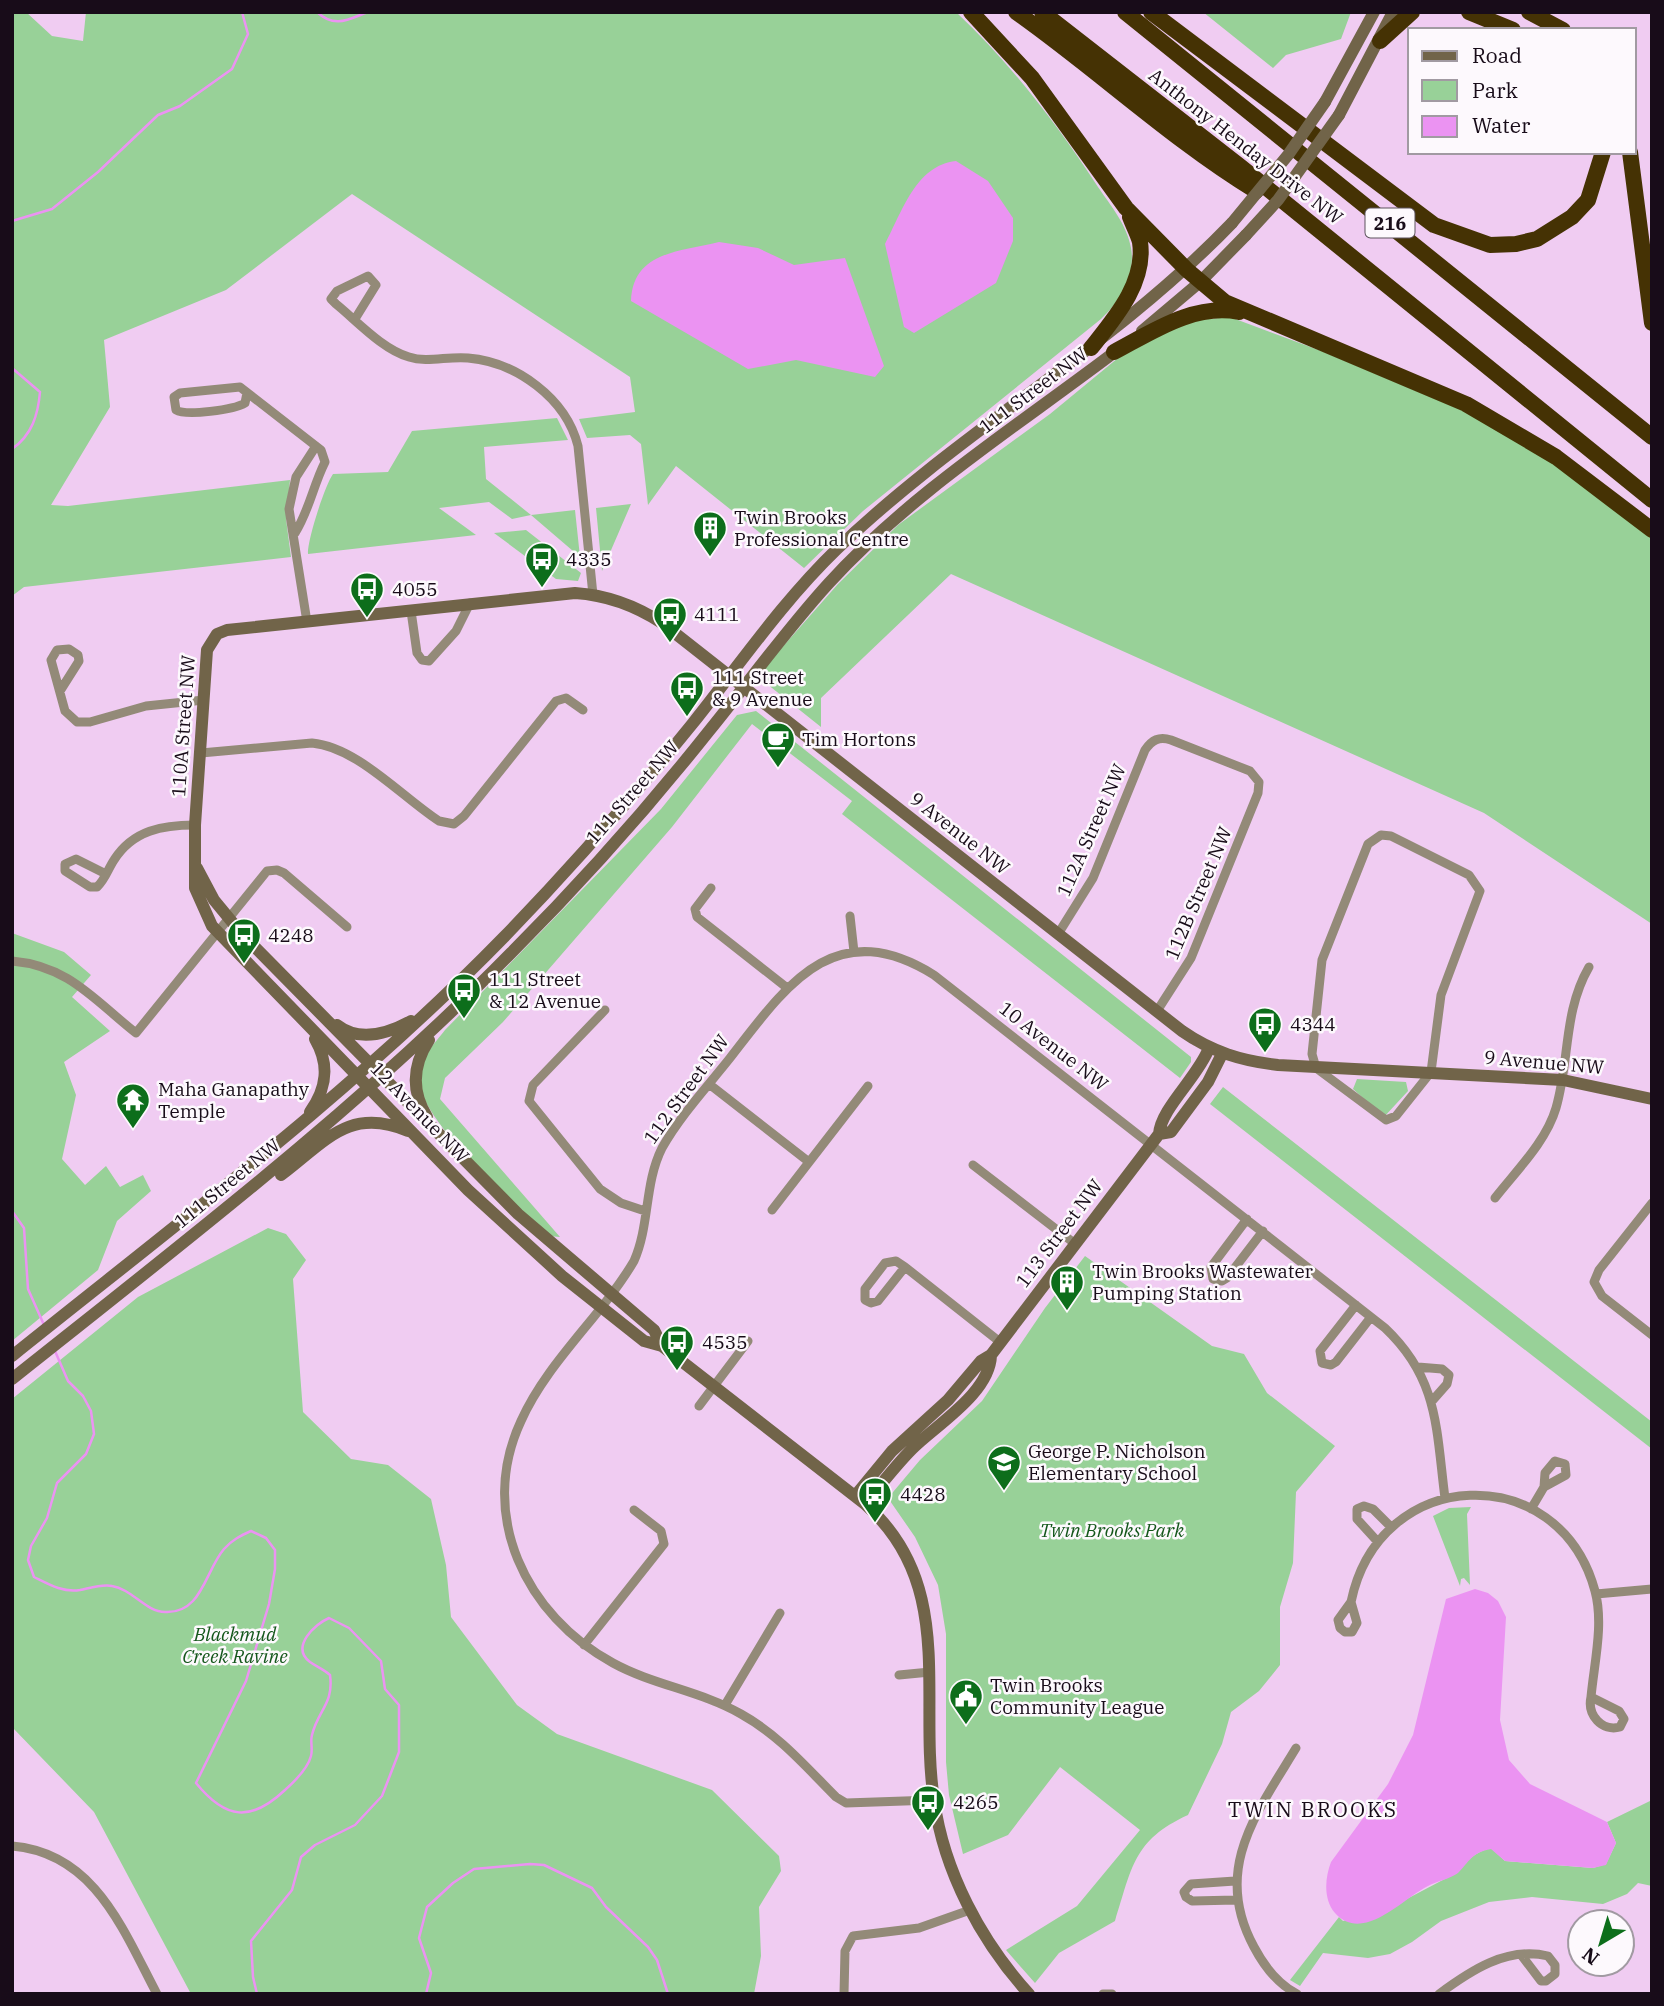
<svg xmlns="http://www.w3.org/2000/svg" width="1664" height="2006" font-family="'IBM Plex Serif',serif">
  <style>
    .green { fill: #98d198 }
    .water { fill: #eb93f2 }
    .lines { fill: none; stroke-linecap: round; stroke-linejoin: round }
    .stream { stroke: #eb93f2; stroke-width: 2.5 }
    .street { stroke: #938a78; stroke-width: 9 }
    .secondary { stroke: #716449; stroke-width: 12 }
    .highway { stroke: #453204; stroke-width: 16 }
    .secondary-bridge { stroke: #716449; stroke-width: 12 }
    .labels { text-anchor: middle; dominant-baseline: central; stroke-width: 5; stroke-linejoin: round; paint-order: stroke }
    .shield { fill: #fdf9fd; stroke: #5d535d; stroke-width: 2 }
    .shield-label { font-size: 18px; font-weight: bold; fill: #180c19 }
    .street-label { font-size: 19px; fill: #180c19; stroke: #fdf9fd }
    .poi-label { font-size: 19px; fill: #180c19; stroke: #fdf9fd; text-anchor: start }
    .park-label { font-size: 19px; font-style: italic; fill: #14571b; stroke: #fdf9fd }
    .neighbourhood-label { font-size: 21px; letter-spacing: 2px; fill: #180c19; stroke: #fdf9fd }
  </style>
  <rect width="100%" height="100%" fill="#f0ccf2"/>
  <path class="green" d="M12,12H26L52,36L83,41L86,12H956C1012,65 1056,123 1098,187C1111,206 1127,225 1131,248C1136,276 1120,301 1101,319L863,511L804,568L676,466L648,505L641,444L630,435L587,438L579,419L635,412L630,377L352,194L226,290L104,340L110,407L51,505L68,506L290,480L286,519L291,557L24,587L12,596Z
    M1203,12H1351L1341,39L1286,55L1273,68Z
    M1230,317L1324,352L1464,411L1547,458L1652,538V924L1484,813L951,574L821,698V727L757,676L838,584L898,525L1050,414L1118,358L1187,321Z
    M557,418L568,440L484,447L486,479L531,515L575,510L580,557L531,515L512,519L489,502L439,508L476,535L308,554C307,541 325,485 333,474L388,472L412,431Z
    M631,504L602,571L596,508Z
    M526,530L581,573L578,581L556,579L494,533Z
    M756,711L1191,1057V1062L1180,1078L842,814L852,801L752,724L672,827L503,1022L445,1078L440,1099L560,1237L549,1236C518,1205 415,1118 419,1076C420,1058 435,1043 445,1030L661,809L737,715Z
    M12,933L64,952L91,975L72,997L110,1031L64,1062L76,1095L62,1159L85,1185L106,1166L120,1187L143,1175L151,1191L117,1221L98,1270L12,1341Z
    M1357,1079L1406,1082L1408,1091L1384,1117L1353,1089Z
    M1223,1087L1652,1422V1449L1210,1104Z
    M268,1228L286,1234L306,1260L293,1279L303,1412L351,1459L388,1465L431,1499L446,1565L451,1617L517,1705L557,1734L712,1790L779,1856L781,1871L759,1907L761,1956L754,1994H191L94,1812L12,1727V1399L138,1297Z
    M1085,1256L1212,1346L1244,1354L1267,1393L1335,1446L1296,1492L1293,1563L1280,1607V1665L1259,1691L1231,1712L1222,1744L1188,1815C1133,1840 1132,1868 1115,1921L1059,1953L1035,1983L1006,1950L1077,1906L1140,1830L1060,1767L1008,1835L963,1854L949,1795L946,1762V1634L938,1585L915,1537L888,1498L920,1460L982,1401L1045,1308Z
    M1471,1507L1467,1514L1470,1585L1464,1578L1461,1579L1460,1586L1433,1516L1449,1508Z
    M1652,1800V1886L1638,1883L1627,1894L1603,1904L1532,1897L1489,1902L1441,1921L1412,1942L1390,1954L1368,1958L1323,1953L1300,1986L1290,1980L1339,1917L1343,1921L1401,1902L1458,1872C1465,1861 1477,1851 1491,1848L1505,1861L1593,1868L1606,1864L1616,1843L1607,1822Z"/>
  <path class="water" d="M956,161L988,181L1013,218V241L996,283L914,333L904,327L885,244C902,212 916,165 956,161Z
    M719,242L758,248L794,265L845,258L884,366L875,377L796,360L748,369L631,301C633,251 680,252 719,242Z
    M1475,1589L1488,1593L1498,1601L1506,1617L1500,1720L1509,1760L1530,1784L1607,1822L1616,1843L1606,1865L1593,1868L1505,1861L1491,1849C1472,1852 1469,1862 1458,1873C1450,1879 1437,1881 1428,1886C1402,1899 1363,1944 1335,1913C1323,1899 1325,1878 1331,1862L1388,1784L1413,1735L1446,1599Z"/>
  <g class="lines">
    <path class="stream" d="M317,12C335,29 349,19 368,12
      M12,221L52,209L98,172L158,115L180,106L232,69L248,34L242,12
      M12,368L40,392C38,415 32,435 12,449
      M12,1211L24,1228L28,1289L44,1325
      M55,1351L68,1381L83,1396L91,1411L94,1434L86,1454L57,1483L47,1518L31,1546L28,1560L34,1577C48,1584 63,1593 80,1590C90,1588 102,1584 112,1586C132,1589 146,1612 165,1612C202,1614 205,1571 224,1549C232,1540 240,1536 251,1531L266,1538L275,1550V1569L269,1604L246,1681L196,1783C226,1820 251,1822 285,1790C294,1782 308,1768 311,1756C313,1749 310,1741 312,1735C318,1710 334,1704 330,1675C323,1669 317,1667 310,1662C290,1647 315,1624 329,1618L349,1628L381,1661L385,1689L399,1705V1752L382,1796L355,1825L315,1845L301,1857L292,1890L251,1941L253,1977L257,1994
      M426,1994L431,1973L419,1938L427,1907L453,1883L474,1869L530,1864L544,1865L592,1888L606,1907L648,1947L657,1960L668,1994"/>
    <path class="street" d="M355,319L376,285L368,276L337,291L331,299L336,304C357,321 382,349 409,357C427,363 448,356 468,358C516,362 566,398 578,446L593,595
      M247,393L245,403C234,410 186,416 176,410L174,397L180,393L240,387L321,450L325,462C313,486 309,511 295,533
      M411,611L417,653L422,660L429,661L456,631L470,603
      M307,622L289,509L296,477L316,446
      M60,691L79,661L78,655L69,649L57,650L51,660L65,711L77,722H90L146,706L204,700
      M201,753L312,743C357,747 402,797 439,821L454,824L464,816L556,701L566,698L583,710
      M1381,835L1391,836L1469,875L1480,891L1441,995L1431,1072L1396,1116L1386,1120L1316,1068L1312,1054L1322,960L1368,844Z
      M106,874L76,859L65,864V871L90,887H97C105,880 108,869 114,860C133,830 163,825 195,825
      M711,888L695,909L697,917L786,987
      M850,916L854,952
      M1058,934L1093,878L1145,750C1152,740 1159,736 1171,740L1250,771L1259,782L1258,793L1191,958L1157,1011
      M12,961C69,966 94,1000 136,1033L267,871L277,870L284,873L347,927
      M605,1010L533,1085L529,1101L600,1189L621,1203L645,1211
      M709,1084L809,1162
      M973,1165L1074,1243
      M1495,1198C1516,1171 1546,1142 1556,1108C1570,1060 1563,1012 1589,967
      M1652,1203L1599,1270L1594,1282L1602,1296L1652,1335
      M772,1210L868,1086
      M1247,1219L1211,1267L1213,1279L1222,1281L1227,1278L1263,1231
      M905,1267L878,1301L871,1303L865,1300V1289L885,1263L896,1261L905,1267L1000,1342
      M1356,1305L1320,1351L1322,1363L1331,1365L1336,1362L1371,1317
      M1418,1367L1442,1369L1449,1375L1447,1384L1432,1401
      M699,1406L748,1341
      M1555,1461L1565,1464L1566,1475L1544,1487L1545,1473Z
      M1531,1509L1544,1487
      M1377,1541L1357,1519V1509L1364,1506L1373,1509L1391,1527
      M1596,1594L1652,1589
      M1351,1602C1379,1465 1559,1458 1595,1591C1604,1624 1594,1664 1591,1697L1619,1711L1624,1719L1620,1727C1602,1732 1587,1715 1591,1697
      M1351,1602L1357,1623L1352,1632H1345L1340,1628L1338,1620Z
      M584,1645L664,1544L661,1531L634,1510
      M899,1675L930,1672
      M725,1705L780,1613
      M1296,1748C1256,1814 1212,1870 1254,1947C1264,1966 1278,1984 1297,1994
      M933,1800L846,1803L836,1797C806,1767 779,1735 741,1714C701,1691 653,1685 613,1663C526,1616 477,1515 521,1421C548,1361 601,1317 634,1261C650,1225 644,1184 662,1148C680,1116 707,1087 730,1058C786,986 834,913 934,975L1385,1328C1439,1379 1436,1429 1445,1498
      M12,1846C95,1853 123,1930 157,1994
      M1235,1881L1191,1884L1184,1892L1186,1897L1192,1901L1236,1900
      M844,1994L845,1951L853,1936L919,1928L970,1910
      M1103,1994H1112
      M1439,1994C1470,1971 1507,1946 1548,1956L1555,1965V1974L1546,1981H1541L1522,1956"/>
    <path class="secondary" d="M1325,102L1374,12
      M1339,115L1393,12
      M1142,331L1200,282L1246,235
      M197,868L214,900L242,934L518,1214L654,1330L662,1346
      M337,1025C360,1043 389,1033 411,1021
      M310,1112C327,1088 330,1065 315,1039
      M427,1117C411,1091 412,1066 429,1040
      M1159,1134L1171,1132L1208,1082L1222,1054
      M281,1175C325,1142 349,1106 408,1131
      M12,1356C180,1221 353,1092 504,937C570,869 633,797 693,723C740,664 783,601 837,549C961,430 1113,347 1232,223
      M12,1379C184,1242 357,1110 511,953C581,883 647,809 709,731C749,682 786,630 829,583C912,492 1022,423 1120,348
      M855,1496L892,1451L948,1400L981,1361L991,1355L1159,1134C1161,1108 1198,1077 1209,1048
      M865,1504C880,1486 895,1466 912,1449C936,1425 990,1393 991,1355
      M1029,1994C981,1941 944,1872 934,1800C918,1696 957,1585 865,1504L662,1346L644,1341L562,1276L468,1190L212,926L195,888V825L207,650L217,634L227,630L575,593C606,595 636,606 662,623L1182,1031C1212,1052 1242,1061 1278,1065L1563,1080L1652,1099"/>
    <path class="highway" d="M971,12L1032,78L1126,208L1187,270L1225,302L1466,404L1556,457L1652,530
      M1016,12C1098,70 1171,139 1256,191
      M1042,12L1241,167L1652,500
      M1125,12L1652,437
      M1151,12L1434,225L1490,245L1516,244L1537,239L1572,217L1588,200L1603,152
      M1469,12L1513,30
      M1529,12L1563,30
      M1380,41L1412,12
      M1630,152L1652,323
      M1091,348C1114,319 1146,283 1140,242C1138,234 1133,225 1130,217
      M1114,352C1152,332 1194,303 1239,312"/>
    <path class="secondary-bridge" d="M1232,223L1288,155L1325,102
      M1246,235L1278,200L1339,115"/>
  </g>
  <defs>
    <g id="building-pin" transform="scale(1.75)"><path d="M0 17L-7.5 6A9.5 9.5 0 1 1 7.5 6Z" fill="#0d6e1b" stroke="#fdf9fd"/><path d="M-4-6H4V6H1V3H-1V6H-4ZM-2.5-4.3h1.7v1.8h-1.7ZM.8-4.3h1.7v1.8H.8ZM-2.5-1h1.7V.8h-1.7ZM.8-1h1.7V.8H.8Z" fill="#fff"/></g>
    <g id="bus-pin" transform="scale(1.75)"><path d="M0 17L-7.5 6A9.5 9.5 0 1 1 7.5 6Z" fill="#0d6e1b" stroke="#fdf9fd"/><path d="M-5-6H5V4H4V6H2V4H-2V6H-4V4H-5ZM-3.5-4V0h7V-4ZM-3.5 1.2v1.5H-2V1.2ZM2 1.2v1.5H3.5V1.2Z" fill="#fff"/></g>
    <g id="cafe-pin" transform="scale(1.75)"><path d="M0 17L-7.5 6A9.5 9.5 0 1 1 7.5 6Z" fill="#0d6e1b" stroke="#fdf9fd"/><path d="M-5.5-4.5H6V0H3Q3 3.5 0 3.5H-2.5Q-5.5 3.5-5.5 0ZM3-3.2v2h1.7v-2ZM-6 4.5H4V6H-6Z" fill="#fff"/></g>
    <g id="temple-pin" transform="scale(1.75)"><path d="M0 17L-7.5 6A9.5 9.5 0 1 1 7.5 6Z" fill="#0d6e1b" stroke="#fdf9fd"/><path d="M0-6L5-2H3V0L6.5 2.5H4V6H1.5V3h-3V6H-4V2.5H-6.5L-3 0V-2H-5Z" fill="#fff"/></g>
    <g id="school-pin" transform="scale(1.75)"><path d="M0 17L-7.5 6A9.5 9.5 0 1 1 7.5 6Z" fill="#0d6e1b" stroke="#fdf9fd"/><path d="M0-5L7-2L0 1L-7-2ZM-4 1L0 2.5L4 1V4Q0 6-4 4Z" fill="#fff"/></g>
    <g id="civic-pin" transform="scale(1.75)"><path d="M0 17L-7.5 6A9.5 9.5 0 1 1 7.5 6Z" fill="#0d6e1b" stroke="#fdf9fd"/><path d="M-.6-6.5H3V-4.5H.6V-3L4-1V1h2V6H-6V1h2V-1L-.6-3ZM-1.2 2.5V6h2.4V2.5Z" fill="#fff"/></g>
  </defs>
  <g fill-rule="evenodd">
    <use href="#building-pin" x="710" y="528"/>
    <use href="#bus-pin" x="542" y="559"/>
    <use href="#bus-pin" x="367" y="589"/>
    <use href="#bus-pin" x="670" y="614"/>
    <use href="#bus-pin" x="687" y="688"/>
    <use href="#cafe-pin" x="778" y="739"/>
    <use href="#bus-pin" x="244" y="935"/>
    <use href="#bus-pin" x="464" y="990"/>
    <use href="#bus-pin" x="1265" y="1024"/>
    <use href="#temple-pin" x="133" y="1100"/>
    <use href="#building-pin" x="1067" y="1282"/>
    <use href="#bus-pin" x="677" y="1342"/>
    <use href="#school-pin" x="1004" y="1462"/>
    <use href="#bus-pin" x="875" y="1494"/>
    <use href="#civic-pin" x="966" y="1696"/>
    <use href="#bus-pin" x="928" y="1802"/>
  </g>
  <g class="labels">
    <rect class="shield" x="1365.5" y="208.5" width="49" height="29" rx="5"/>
    <g class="shield-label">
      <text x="1390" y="223">216</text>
    </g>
    <g class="street-label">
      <text transform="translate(1246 146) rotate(38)">Anthony Henday Drive NW</text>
      <text transform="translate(1033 390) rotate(-37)">111 Street NW</text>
      <text transform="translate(183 726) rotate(-86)">110A Street NW</text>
      <text transform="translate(632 792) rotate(-49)">111 Street NW</text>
      <text transform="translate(1091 830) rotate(-66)">112A Street NW</text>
      <text transform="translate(960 833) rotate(38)">9 Avenue NW</text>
      <text transform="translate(1198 893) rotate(-67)">112B Street NW</text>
      <text transform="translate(1054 1046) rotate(38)">10 Avenue NW</text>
      <text transform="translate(1544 1062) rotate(5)">9 Avenue NW</text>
      <text transform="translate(686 1089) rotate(-54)">112 Street NW</text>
      <text transform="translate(420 1112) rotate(46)">12 Avenue NW</text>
      <text transform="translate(227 1183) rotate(-39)">111 Street NW</text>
      <text transform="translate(1059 1233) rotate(-53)">113 Street NW</text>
    </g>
    <g class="poi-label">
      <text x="734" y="517">Twin Brooks<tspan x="734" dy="22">Professional Centre</tspan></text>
      <text x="566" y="559">4335</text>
      <text x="392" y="589">4055</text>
      <text x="694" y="614">4111</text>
      <text x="712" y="677">111 Street<tspan x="712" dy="22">&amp; 9 Avenue</tspan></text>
      <text x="802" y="739">Tim Hortons</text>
      <text x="268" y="935">4248</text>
      <text x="489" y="979">111 Street<tspan x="489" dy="22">&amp; 12 Avenue</tspan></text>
      <text x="1290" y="1024">4344</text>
      <text x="158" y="1089">Maha Ganapathy<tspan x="158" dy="22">Temple</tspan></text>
      <text x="1092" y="1271">Twin Brooks Wastewater<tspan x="1092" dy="22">Pumping Station</tspan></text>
      <text x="702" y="1342">4535</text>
      <text x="1028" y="1451">George P. Nicholson<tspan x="1028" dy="22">Elementary School</tspan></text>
      <text x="900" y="1494">4428</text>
      <text x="990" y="1685">Twin Brooks<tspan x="990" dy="22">Community League</tspan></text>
      <text x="953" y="1802">4265</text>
    </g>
    <g class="park-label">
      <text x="1112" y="1530">Twin Brooks Park</text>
      <text x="235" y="1634">Blackmud<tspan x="235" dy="22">Creek Ravine</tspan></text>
    </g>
    <g class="neighbourhood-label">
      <text x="1313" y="1809">TWIN BROOKS</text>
    </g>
  </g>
  <rect width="1664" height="2006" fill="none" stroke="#180c19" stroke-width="28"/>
  <rect x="1408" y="28" width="228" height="126" fill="#fdf9fd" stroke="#a19aa2" stroke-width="2"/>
  <rect x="1422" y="51" width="35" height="10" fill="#716449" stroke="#a19aa2" stroke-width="2"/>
  <text x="1472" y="63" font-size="21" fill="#180c19">Road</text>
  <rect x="1422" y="80" width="35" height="21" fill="#98d198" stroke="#a19aa2" stroke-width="2"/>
  <text x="1472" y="98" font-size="21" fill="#180c19">Park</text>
  <rect x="1422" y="116" width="35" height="21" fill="#eb93f2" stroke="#a19aa2" stroke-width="2"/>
  <text x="1472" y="133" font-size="21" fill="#180c19">Water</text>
  <g transform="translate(1601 1943) rotate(218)"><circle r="33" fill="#fdf9fd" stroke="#a19aa2" stroke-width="2"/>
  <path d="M0-5L12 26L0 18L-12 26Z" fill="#0d6e1b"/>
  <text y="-10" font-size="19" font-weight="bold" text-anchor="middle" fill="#180c19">N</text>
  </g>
</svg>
